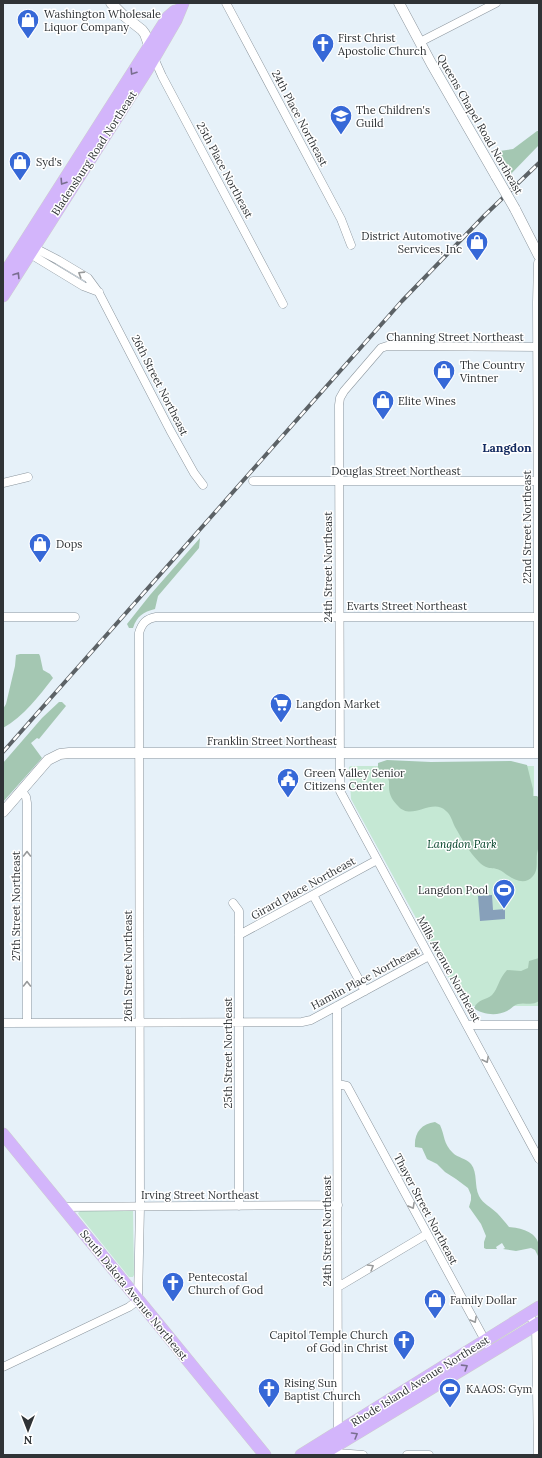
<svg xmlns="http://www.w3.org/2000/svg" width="542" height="1458" font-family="Lora,serif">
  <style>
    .green { fill: #c5e8d4 }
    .forest { fill: #a4c7b2 }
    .water { fill: #87a0ba }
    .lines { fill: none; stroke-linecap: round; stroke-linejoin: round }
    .minor-casing { stroke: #8c969e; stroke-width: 9 }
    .tertiary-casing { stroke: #8c969e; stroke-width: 11 }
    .primary-casing { stroke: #cdcecf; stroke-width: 13 }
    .minor { stroke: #fff; stroke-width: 8 }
    .tertiary { stroke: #fff; stroke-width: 10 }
    .primary { stroke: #d3b5fb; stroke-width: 12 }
    .rail-casing { stroke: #5c6266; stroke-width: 4 }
    .rail { stroke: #fff; stroke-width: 2.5; stroke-dasharray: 8; stroke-linecap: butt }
    .tertiary-bridge-casing { stroke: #8c969e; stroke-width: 11; stroke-linecap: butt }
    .tertiary-bridge { stroke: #fff; stroke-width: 10 }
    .oneway { stroke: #796e8f }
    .oneway2 { stroke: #97999a }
    .labels { text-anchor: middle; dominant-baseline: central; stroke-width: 3; stroke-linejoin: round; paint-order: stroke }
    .poi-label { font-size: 11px; fill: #2f3336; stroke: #fff; text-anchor: start }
    .street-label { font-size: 11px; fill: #2f3336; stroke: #fff }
    .park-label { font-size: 11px; font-style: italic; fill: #004127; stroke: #fff }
    .neighbourhood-label { font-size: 12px; font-weight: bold; fill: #132a60; stroke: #fff }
  </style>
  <rect width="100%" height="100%" fill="#e6f1f9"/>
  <path class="green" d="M351,766H534V816L539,819V1006H464L351,799L349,767Z
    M81,1210L133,1211L134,1275L133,1277H129L79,1215L78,1213Z"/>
  <path class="forest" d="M537,131H539V145L508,177L497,158V154L500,151L513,149Z
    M200,538L199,548L158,596L155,609C143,612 137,616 133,628H129L127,624L150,595Z
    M20,654H39L40,656L43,670L50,674L53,678C39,696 24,716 3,728V709L6,704L15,666L16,655Z
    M59,702H62L66,706L39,739L37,738L31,743L42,758L3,802V763L42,718Z
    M387,760L431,762L511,761L527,765L533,789V796H537L539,798V847C534,856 540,868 533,876C524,887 511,878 503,872C493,865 489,872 479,862C469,852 462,839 455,827C452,821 451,815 446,811C432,797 412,822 398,806C393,801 389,795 389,787C389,786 389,783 389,781C388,776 380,772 378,767V763Z
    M539,958V1001C532,1006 525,1002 518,1004C514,1005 511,1009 507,1011C498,1016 482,1015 474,1008C478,999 486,1000 492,995C498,989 499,978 507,970L521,971L528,968L529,961Z
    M435,1122L440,1125C445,1136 443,1143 453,1153C458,1158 466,1158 471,1164C478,1173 474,1186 479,1196C483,1204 491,1207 497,1213C501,1217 505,1222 509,1227C520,1228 536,1231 539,1245C540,1249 539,1254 539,1258L535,1250L531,1248L516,1251L503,1249L505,1248L502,1243L496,1247L497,1249H486L484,1248V1242L486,1236L481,1224L469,1207L471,1200V1195L468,1188L456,1179L445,1172L437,1164L427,1159L422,1148L415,1147C414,1133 421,1124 435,1122Z"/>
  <path class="water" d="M492,895L493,910L505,909V919L480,921L478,896Z"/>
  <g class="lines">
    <g class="minor-casing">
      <path id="minor" d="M226,3L341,219L351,245
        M420,42L496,3
        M154,58L162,76L283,304
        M31,246L58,260L88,278L99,293L170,430L194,473L203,485
        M27,252L83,286L99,292
        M537,302L538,263
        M539,347L387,346L381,348L344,391L340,398L339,405L340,791L539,1159
        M253,481H539
        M3,483L28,477
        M3,617H75
        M538,753V539L537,302L539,300
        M22,791L26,797L27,803V1023
        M313,895L365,991
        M233,903L239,911V1206
        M239,935L377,860
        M337,1006L338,1455
        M3,1023L302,1022L311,1020L337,1006L429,956
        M468,1025H539
        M338,1084L347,1086L487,1344
        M62,1207L338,1205
        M338,1287L427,1234
        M528,1314L536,1325L538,1455
        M3,1367L129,1307L138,1300L140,1207L139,633C142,623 146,619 156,617H539
        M338,1453L363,1455
        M407,1455H429"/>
    </g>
    <g class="tertiary-casing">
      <path id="tertiary" d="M111,3L123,15L142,30L145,34L151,51
        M399,3L431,63L496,176
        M515,209L539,256
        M3,812L48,760L60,754L69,753H539"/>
    </g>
    <g class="primary-casing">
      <path id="primary" d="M3,276L168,17L175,11
        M3,296L147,70L176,20L183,3
        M3,1134L265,1455
        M301,1455L539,1307
        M321,1455L539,1323"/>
    </g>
    <use href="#minor" class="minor"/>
    <use href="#tertiary" class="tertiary"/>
    <use href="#primary" class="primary"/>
    <g class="rail-casing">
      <path id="rail" d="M3,752L402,301L485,215L539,163"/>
    </g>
    <use href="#rail" class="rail"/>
    <g class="tertiary-bridge-casing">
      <path id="tertiary-bridge" d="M496,176L515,209"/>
    </g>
    <use href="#tertiary-bridge" class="tertiary-bridge"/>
  </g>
  <defs><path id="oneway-chevron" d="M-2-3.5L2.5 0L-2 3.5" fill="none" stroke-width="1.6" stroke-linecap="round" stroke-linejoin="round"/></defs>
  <g class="oneway">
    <use href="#oneway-chevron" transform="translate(133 72) rotate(123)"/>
    <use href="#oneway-chevron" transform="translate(63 182) rotate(123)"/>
    <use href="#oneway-chevron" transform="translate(17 275) rotate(-58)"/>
    <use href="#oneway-chevron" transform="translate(465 1367) rotate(-32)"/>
    <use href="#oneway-chevron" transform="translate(355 1435) rotate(-31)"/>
  </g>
  <g class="oneway2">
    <use href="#oneway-chevron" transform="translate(81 274) rotate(-148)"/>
    <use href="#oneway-chevron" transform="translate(27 854) rotate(-90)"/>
    <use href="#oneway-chevron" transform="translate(27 984) rotate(-90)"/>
    <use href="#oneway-chevron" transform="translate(486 1060) rotate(63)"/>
    <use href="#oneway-chevron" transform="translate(412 1206) rotate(61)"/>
    <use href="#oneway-chevron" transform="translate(371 1267) rotate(-31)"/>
    <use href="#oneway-chevron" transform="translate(474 1320) rotate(61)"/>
  </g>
  <defs>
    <g id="shop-pin" transform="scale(1.15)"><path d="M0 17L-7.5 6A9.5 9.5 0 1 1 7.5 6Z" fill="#3668d7" stroke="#fff"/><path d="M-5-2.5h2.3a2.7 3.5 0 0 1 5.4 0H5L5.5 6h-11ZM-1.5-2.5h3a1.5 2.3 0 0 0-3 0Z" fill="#fff"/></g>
    <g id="church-pin" transform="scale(1.15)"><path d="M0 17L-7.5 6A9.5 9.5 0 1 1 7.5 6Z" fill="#3668d7" stroke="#fff"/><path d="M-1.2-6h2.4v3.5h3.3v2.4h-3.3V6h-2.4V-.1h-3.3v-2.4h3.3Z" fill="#fff"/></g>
    <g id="school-pin" transform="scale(1.15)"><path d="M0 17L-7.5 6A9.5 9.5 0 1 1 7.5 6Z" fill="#3668d7" stroke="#fff"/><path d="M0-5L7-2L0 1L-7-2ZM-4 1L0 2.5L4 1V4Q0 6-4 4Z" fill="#fff"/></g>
    <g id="supermarket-pin" transform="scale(1.15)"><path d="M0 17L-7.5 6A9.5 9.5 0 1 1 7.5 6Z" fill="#3668d7" stroke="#fff"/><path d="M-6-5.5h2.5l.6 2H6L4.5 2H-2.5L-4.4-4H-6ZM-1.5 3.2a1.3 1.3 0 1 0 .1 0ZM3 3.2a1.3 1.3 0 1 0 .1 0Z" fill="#fff"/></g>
    <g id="civic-pin" transform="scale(1.15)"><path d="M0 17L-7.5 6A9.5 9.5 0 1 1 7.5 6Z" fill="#3668d7" stroke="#fff"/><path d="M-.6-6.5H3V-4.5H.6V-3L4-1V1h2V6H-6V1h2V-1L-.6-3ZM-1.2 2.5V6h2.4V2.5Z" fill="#fff"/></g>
    <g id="stadium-pin" transform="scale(1.15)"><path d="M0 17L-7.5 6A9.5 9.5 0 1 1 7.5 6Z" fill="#3668d7" stroke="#fff"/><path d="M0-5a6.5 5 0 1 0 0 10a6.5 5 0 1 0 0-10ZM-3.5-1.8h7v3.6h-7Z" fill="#fff"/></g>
  </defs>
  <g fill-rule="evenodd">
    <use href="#shop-pin" x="28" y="20"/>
    <use href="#church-pin" x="323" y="44"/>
    <use href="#school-pin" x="341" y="116"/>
    <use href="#shop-pin" x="20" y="162"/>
    <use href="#shop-pin" x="477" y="242"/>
    <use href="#shop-pin" x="444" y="371"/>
    <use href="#shop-pin" x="383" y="401"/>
    <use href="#shop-pin" x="40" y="544"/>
    <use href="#supermarket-pin" x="281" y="704"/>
    <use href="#civic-pin" x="288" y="779"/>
    <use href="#stadium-pin" x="504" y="890"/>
    <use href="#church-pin" x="173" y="1283"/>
    <use href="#shop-pin" x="435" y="1300"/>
    <use href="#church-pin" x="404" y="1341"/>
    <use href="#church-pin" x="269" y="1389"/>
    <use href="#stadium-pin" x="450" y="1389"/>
  </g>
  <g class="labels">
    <g class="poi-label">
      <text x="44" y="14">Washington Wholesale<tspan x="44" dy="13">Liquor Company</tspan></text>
      <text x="338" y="38">First Christ<tspan x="338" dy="13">Apostolic Church</tspan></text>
      <text x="356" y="110">The Children's<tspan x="356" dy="13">Guild</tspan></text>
      <text x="36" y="162">Syd's</text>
      <text x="462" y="236" text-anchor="end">District Automotive<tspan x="462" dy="13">Services, Inc</tspan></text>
      <text x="460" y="365">The Country<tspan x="460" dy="13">Vintner</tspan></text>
      <text x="398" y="401">Elite Wines</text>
      <text x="56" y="544">Dops</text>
      <text x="296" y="704">Langdon Market</text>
      <text x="304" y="773">Green Valley Senior<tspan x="304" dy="13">Citizens Center</tspan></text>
      <text x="488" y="890" text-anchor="end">Langdon Pool</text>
      <text x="188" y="1277">Pentecostal<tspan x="188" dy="13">Church of God</tspan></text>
      <text x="450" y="1300">Family Dollar</text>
      <text x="388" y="1335" text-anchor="end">Capitol Temple Church<tspan x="388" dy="13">of God in Christ</tspan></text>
      <text x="284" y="1383">Rising Sun<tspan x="284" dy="13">Baptist Church</tspan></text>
      <text x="466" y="1389">KAAOS: Gym</text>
    </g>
    <g class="street-label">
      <text transform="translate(300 118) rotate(62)">24th Place Northeast</text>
      <text transform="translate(480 124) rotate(60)">Queens Chapel Road Northeast</text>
      <text transform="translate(94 153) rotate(-57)">Bladensburg Road Northeast</text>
      <text transform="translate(225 170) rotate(62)">25th Place Northeast</text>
      <text x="455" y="337">Channing Street Northeast</text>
      <text transform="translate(160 385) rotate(63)">26th Street Northeast</text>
      <text x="396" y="471">Douglas Street Northeast</text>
      <text transform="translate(527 527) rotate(-90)">22nd Street Northeast</text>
      <text transform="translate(328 567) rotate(-90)">24th Street Northeast</text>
      <text x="407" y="606">Evarts Street Northeast</text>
      <text x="272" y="741">Franklin Street Northeast</text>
      <text transform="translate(303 888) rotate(-29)">Girard Place Northeast</text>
      <text transform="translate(16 906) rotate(-90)">27th Street Northeast</text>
      <text transform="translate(128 966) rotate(-90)">26th Street Northeast</text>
      <text transform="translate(449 969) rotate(61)">Mills Avenue Northeast</text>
      <text transform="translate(365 978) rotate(-28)">Hamlin Place Northeast</text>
      <text transform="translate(228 1053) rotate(-90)">25th Street Northeast</text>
      <text x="200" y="1195">Irving Street Northeast</text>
      <text transform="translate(426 1209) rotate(62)">Thayer Street Northeast</text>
      <text transform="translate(327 1231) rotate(-90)">24th Street Northeast</text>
      <text transform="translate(134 1295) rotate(51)">South Dakota Avenue Northeast</text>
      <text transform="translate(420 1381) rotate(-32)">Rhode Island Avenue Northeast</text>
    </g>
    <g class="park-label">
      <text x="462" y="844">Langdon Park</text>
    </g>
    <g class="neighbourhood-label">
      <text x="507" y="447">Langdon</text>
    </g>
  </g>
  <rect width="542" height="1458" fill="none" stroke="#2f3336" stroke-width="8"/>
  <g transform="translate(28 1430) rotate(180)" stroke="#ffffff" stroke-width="3" paint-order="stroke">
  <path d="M0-3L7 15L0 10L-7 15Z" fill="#2f3336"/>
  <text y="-6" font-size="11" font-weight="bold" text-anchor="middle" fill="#2f3336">N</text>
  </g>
</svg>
